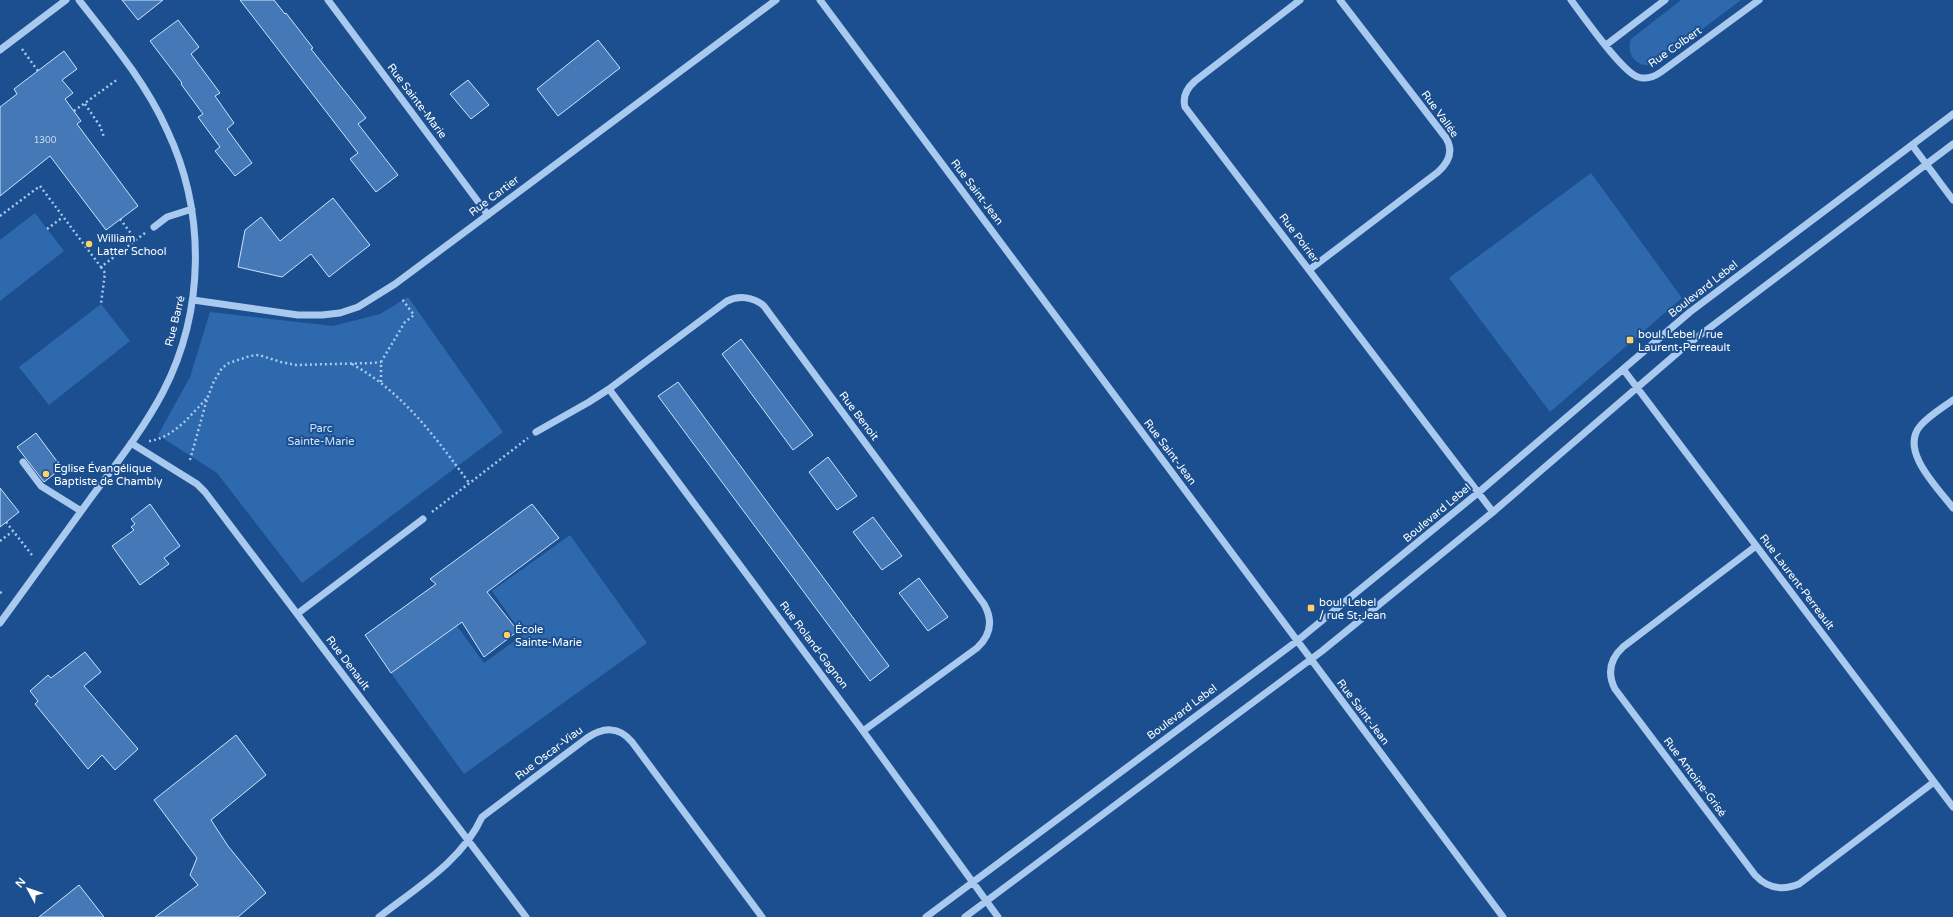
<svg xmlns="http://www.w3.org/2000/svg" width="1953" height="917" font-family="'Varela Round',sans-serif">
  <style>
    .green { fill: #2e69ad }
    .building { fill: #4478b7; stroke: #cfe3fa }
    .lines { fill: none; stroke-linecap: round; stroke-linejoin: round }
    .path { stroke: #a9c9ee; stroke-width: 2.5; stroke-dasharray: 2 3; stroke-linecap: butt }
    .minor { stroke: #a9c9ee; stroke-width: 7 }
    .poi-dot { fill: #ffd166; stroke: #1b4f8f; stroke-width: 1.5 }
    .labels { text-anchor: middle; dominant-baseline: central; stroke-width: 4; stroke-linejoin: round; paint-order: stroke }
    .number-label { font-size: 9px; fill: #d0dded }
    .street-label { font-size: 11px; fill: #fff; stroke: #1b4f8f }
    .poi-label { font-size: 11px; fill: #fff; stroke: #1b4f8f; text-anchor: start }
    .park-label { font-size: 11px; fill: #cfe3fa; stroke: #1b4f8f }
  </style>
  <rect width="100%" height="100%" fill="#1b4f8f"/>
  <path class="green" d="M1681,0H1741L1656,64C1639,69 1625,57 1631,39Z
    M1591,173L1682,298L1550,412L1449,278Z
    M35,213L64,251L0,301V240Z
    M408,297L503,432L302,583L217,473L158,435L190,377L210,312L333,326L380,314Z
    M101,304L130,341L49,405L19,367Z
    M570,535L647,643L464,774L391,673L457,626L484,663L523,635L492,591Z"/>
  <path class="building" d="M122,0H163L138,20Z
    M240,0H274L285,14L286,13L313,48L311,49L366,118L358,124L398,175L376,192L350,159L358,153Z
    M178,20L199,47L191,54L220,93L215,96L234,123L227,129L252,163L235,176L215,151L220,147L198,117L203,114L181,84L182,83L150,41Z
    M598,40L620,68L558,116L537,89Z
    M64,51L77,69L62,80L73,93L65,99L81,121L77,124L138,206L106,230L50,156L0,196V107L17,94L14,89Z
    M468,80L489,105L471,119L450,94Z
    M333,198L370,245L329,277L311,254L282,277L238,267L245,230L261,217L280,241Z
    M741,339L813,435L793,450L722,354Z
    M678,382L889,666L870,681L658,396Z
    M36,433L62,468L44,482L17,447Z
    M828,457L857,496L837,510L809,472Z
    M0,488L19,512L0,527Z
    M150,504L180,546L164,558L169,564L140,585L112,546L134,530L131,527L135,524L131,519Z
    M532,504L559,538L487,592L518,631L484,657L462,622L391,673L365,635L436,584L430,579Z
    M873,517L902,556L882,570L853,532Z
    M919,578L948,617L928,631L899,593Z
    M85,652L101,672L84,686L138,749L115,770L102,755L88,769L35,704L38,701L30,691L48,675L51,678Z
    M236,735L266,775L211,820L228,846L266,893L238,917H155L198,885L190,875L197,858L154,800Z
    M79,885L104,917H39Z"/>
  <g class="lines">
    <path class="path" d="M22,49L38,71
      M85,104L100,126L104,137
      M74,111L118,79
      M0,216L40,186L101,267L145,233
      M120,219L136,240
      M47,229L63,217
      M101,267L105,273L101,304
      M352,364C404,393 435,437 470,484
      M381,382V362L405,322L414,315L402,299
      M149,441C173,438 190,416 206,399
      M190,460L207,399L214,381L222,368L229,363L250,356L259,355L281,362L296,365L372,363L381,362
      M432,512L528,438
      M6,522L32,555
      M0,541L13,531
      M0,592L3,594"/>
    <path class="minor" d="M328,0L488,215
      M820,0L1503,917
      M1300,0L1195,81C1187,88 1182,96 1185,107L1493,512
      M1571,0C1583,16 1622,72 1638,77C1647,80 1654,77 1661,72L1759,0
      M1606,45L1665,0
      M0,50L66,0
      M1912,145L1953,200
      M154,227L167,217L192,209
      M1309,270L1438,172C1449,162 1454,151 1446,138L1340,0
      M193,300L298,315H322L340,313L358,307L395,284L776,0
      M1623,369L1953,807
      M609,389L863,731L998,917
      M1953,400C1942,408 1930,415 1921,425C1898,450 1938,488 1953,508
      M536,432L589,402L609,389L727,301C739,295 754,297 764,306L984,604C993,620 991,635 977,648L863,731
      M131,443L197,484L205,492L526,917
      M23,462L41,486L81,511
      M1756,546L1623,647C1610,659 1607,673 1615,689L1755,875C1767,888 1782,891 1799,884L1934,782
      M297,614L423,519
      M0,623C30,582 60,540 90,499C116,464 143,430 163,392C205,311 206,212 167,130C146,83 111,41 79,0
      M379,917C416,888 462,861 482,817L587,738C603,727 619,726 632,742L762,917
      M926,917L1297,641L1479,492L1690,312L1953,114
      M965,917L1322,651L1493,512L1683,348L1953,144"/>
  </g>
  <g class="poi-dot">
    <circle cx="89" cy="244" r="4"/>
    <rect x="1626" y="336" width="8" height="8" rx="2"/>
    <circle cx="46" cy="474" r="4"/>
    <rect x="1307" y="604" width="8" height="8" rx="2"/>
    <circle cx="507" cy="635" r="4"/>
  </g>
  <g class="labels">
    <g class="number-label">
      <text x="45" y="140">1300</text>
    </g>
    <g class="street-label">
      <text transform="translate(1675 47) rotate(-35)">Rue Colbert</text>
      <text transform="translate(417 101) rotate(53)">Rue Sainte-Marie</text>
      <text transform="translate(1440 114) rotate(54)">Rue Vallée</text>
      <text transform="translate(977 192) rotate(53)">Rue Saint-Jean</text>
      <text transform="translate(494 196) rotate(-37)">Rue Cartier</text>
      <text transform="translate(1299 238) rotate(53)">Rue Poirier</text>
      <text transform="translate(1703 289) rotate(-38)">Boulevard Lebel</text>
      <text transform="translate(175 321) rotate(-76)">Rue Barré</text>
      <text transform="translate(859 416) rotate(53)">Rue Benoit</text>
      <text transform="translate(1170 452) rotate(53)">Rue Saint-Jean</text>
      <text transform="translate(1437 513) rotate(-40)">Boulevard Lebel</text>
      <text transform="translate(1797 582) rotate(53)">Rue Laurent-Perreault</text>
      <text transform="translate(814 645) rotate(53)">Rue Roland-Gagnon</text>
      <text transform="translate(348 663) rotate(53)">Rue Denault</text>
      <text transform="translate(1182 712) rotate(-37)">Boulevard Lebel</text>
      <text transform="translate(1363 712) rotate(53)">Rue Saint-Jean</text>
      <text transform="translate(549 753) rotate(-37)">Rue Oscar-Viau</text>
      <text transform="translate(1695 777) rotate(53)">Rue Antoine-Grisé</text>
    </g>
    <g class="poi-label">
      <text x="97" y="238">William<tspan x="97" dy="13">Latter School</tspan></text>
      <text x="1638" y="334">boul. Lebel / rue<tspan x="1638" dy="13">Laurent-Perreault</tspan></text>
      <text x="54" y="468">Église Évangélique<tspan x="54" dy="13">Baptiste de Chambly</tspan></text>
      <text x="1319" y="602">boul. Lebel<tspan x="1319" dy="13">/ rue St-Jean</tspan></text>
      <text x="515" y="629">École<tspan x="515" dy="13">Sainte-Marie</tspan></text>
    </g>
    <g class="park-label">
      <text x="321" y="428">Parc<tspan x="321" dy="13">Sainte-Marie</tspan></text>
    </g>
  </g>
  <g transform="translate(28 889) rotate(310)" stroke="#1b4f8f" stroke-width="3" paint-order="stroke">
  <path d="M0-3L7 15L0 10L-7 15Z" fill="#ffffff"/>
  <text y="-6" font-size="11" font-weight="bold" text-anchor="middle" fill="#ffffff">N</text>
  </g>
</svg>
